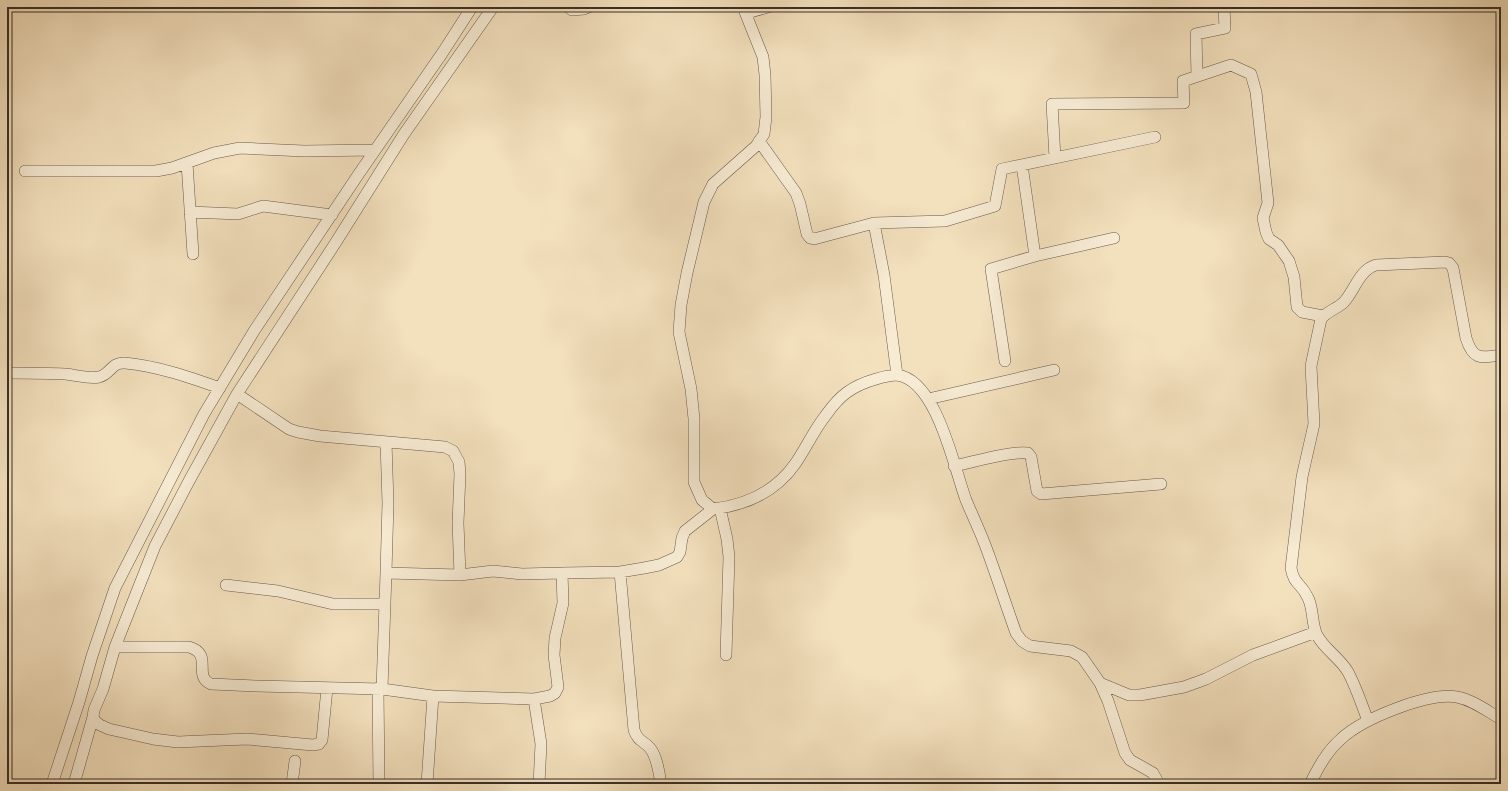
<svg xmlns="http://www.w3.org/2000/svg" width="1508" height="791" font-family="'Libre Bodoni',serif">
  <style>
    .lines { fill: none; stroke-linecap: round; stroke-linejoin: round }
    .minor-casing { stroke: #685a4c; stroke-width: 12 }
    .minor { stroke: #f7ebd4; stroke-width: 11 }
  </style>
  <rect width="100%" height="100%" fill="#f3e0bd"/>
  <filter id="stains"><feTurbulence type="fractalNoise" baseFrequency=".005" numOctaves="4"/><feColorMatrix values="0 0 0 0 .2 0 0 0 0 .09 0 0 0 0 .02 0 0 0 .5 -.17"/></filter>
  <radialGradient id="worn" r=".72"><stop offset=".6" stop-color="#630" stop-opacity="0"/><stop offset="1" stop-color="#630" stop-opacity=".3"/></radialGradient>
  <g class="lines">
    <g class="minor-casing">
      <path id="minor" d="M568,7L572,10L584,9L589,7
        M743,7L763,57L765,75L766,117L764,134L756,146L713,184L704,202L687,273L681,305L679,332L691,389L694,419V482L702,500L713,509C746,505 776,491 795,464C806,448 814,430 826,415C840,395 852,386 876,379C883,377 890,375 897,375C937,380 954,468 966,500C973,517 981,533 987,550C997,577 1006,605 1016,633L1022,641L1030,646L1071,651L1082,657L1100,683L1108,701L1125,753L1130,760L1153,773L1159,784
        M747,13L768,7
        M1197,76L1196,34L1225,28L1224,7
        M759,141L796,193L800,204L807,234L810,238L814,239L874,223L945,221L995,206L1002,169L1155,137
        M1055,158L1052,104L1184,103L1183,81L1231,65L1251,74L1256,92L1268,203L1263,218L1266,232L1269,239L1278,245L1289,261L1294,277L1297,307L1302,312L1323,316
        M187,163L193,254
        M1022,165L1035,256L1114,238
        M25,171H156L172,168L214,153L240,148L304,151L375,150
        M190,212L238,214L263,206L332,215
        M874,223L884,275L897,375
        M1005,361L991,269L1035,256
        M7,373C26,373 46,373 65,374C76,375 88,379 99,377C111,374 111,362 125,363C157,366 189,377 220,388
        M237,394L289,429L298,432L320,436L445,447L453,451L459,462L460,474L458,523L460,575
        M928,399L1054,370
        M386,442L388,503L386,573
        M954,466C974,462 1009,451 1028,453L1031,457L1037,491L1041,494L1161,484
        M720,508L727,539L729,557L726,655
        M620,572L634,730C638,741 642,740 649,747C657,755 659,773 661,784
        M226,585L278,591L333,604H385
        M115,647H189C214,654 192,676 211,684L256,686L382,689L386,573L460,575L493,571L522,574L562,573L620,572L644,568L659,565L677,557L680,552L682,538L685,531L713,509
        M1100,683L1129,695H1140L1184,687L1206,679L1253,655L1316,632
        M327,688L322,740L319,744L313,745L247,739L178,742L153,739L109,729L100,725L95,721L93,717L94,710L103,689L115,647L155,546L189,481L237,394L336,242L404,134L493,7
        M378,688L379,784
        M382,689L433,696L534,699L550,696L555,693L558,687L554,655L555,638L563,603L562,573
        M534,699L541,744L539,784
        M1368,721C1362,705 1356,687 1348,672C1340,658 1324,649 1317,635C1311,623 1314,607 1307,596C1301,583 1294,585 1291,568L1302,477L1314,424L1311,366L1321,319C1327,311 1337,309 1344,302C1355,290 1359,270 1376,265L1445,262L1449,263L1453,268L1466,338C1473,360 1480,358 1501,355
        M52,784L79,702L92,656L115,588L204,414L254,331L358,175L443,52L472,7
        M74,784L93,717
        M292,784L295,761
        M427,784L433,696
        M1310,784C1318,768 1327,751 1341,739C1362,719 1428,692 1457,697C1473,700 1487,711 1501,719"/>
    </g>
    <use href="#minor" class="minor"/>
  </g>
  <rect width="1508" height="791" fill="none" stroke="#f3e0bd" stroke-width="24"/>
  <rect x="8" y="8" width="1492" height="775" fill="none" stroke="#392e27" stroke-width="2"/>
  <rect x="12" y="12" width="1484" height="767" fill="none" stroke="#392e27"/>
  <rect width="100%" height="100%" filter="url(#stains)"/>
  <rect width="100%" height="100%" fill="url(#worn)"/>
</svg>
